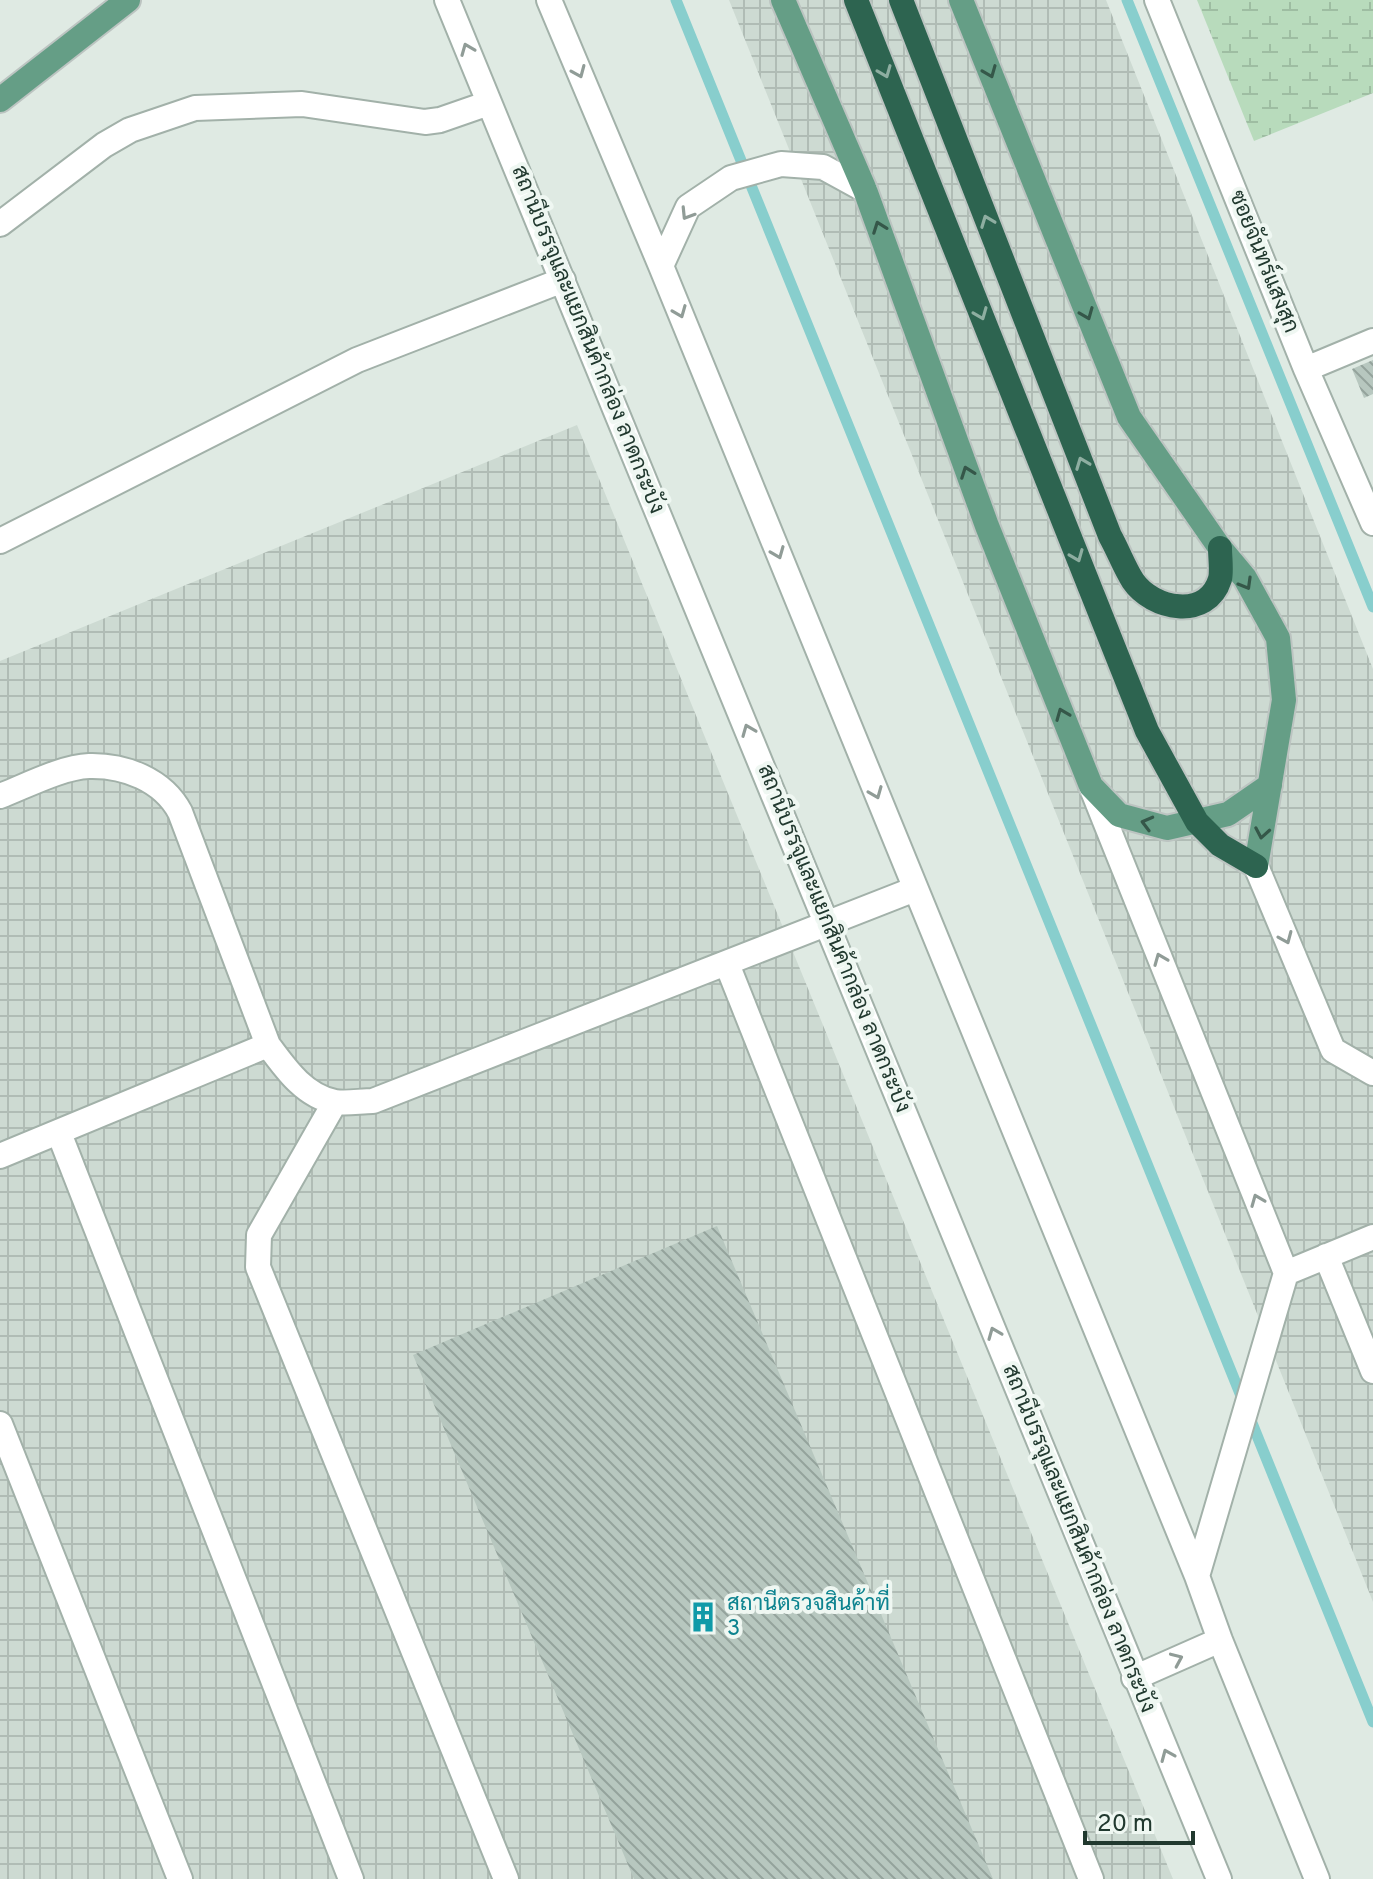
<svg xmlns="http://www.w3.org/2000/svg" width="1373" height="1879" font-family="Overpass,Sarabun,sans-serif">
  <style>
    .industrial { fill: url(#industrial-grid) }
    .wetland { fill: url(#wetland-marsh) }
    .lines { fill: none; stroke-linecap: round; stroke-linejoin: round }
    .stream { stroke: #88cecd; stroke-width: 11 }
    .building { fill: url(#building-back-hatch) }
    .minor-casing { stroke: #a2b1a9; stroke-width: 28 }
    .major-casing { stroke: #bcc4c1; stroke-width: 28 }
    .highway-casing { stroke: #bcc4c1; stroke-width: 28 }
    .minor { stroke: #fff; stroke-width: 24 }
    .major { stroke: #659e86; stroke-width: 24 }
    .highway { stroke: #2d6450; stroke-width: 24 }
    .oneway { stroke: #909c97 }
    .oneway2 { stroke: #8eaea1 }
    .oneway3 { stroke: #355749 }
    .labels { text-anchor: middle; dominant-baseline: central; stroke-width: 8; stroke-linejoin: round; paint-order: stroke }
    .street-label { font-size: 22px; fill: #21392f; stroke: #eff7f2 }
    .culture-label { font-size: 22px; fill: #0d838f; stroke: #eff7f2; text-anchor: start }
  </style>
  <defs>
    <pattern id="industrial-grid" width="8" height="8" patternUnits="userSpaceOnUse" patternTransform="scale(2)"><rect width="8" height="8" fill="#cddad2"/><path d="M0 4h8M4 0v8" fill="none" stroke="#b0bcb5"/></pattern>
    <pattern id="wetland-marsh" width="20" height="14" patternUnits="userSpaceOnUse" patternTransform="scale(2)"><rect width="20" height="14" fill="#b8dbbc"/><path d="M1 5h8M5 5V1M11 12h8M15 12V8" fill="none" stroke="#9ebda2"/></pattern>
    <pattern id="building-back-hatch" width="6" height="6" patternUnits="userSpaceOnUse" patternTransform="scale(2)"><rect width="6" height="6" fill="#b7c7bf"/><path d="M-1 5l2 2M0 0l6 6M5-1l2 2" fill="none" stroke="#94a39c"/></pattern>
  </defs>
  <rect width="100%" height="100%" fill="#dfeae3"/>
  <path class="industrial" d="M729,0H1106L1373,669V1602Z
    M577,425L1173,1879H0V661Z"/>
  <path class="wetland" d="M1197,0H1373V93L1254,141Z"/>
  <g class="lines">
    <path class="stream" d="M676,0L1373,1722
      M1127,0L1373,607"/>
  </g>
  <path class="building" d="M1373,360V394L1364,398L1352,369Z
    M717,1226L993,1879H634L413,1355Z"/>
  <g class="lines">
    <g class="minor-casing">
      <path id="minor" d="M447,0L1219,1879
        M549,0L661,266L1197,1576L1220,1640L1317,1879
        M1157,0L1306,369L1373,523
        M0,224L104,145L130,130L195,108L302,104L425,122L440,120L489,103
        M661,266L688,207L731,178L781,164L823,167L865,190
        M1306,369L1373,341
        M0,541L357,360L563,280
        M1091,786L1286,1273L1197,1576
        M0,796C26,786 62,767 89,766C125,765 163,780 180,812L268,1045C285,1068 304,1096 335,1102C346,1104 361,1101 373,1101L915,889
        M1256,866L1333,1050L1373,1073
        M727,964L1091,1879
        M335,1102L259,1235L258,1267L506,1879
        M59,1133L351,1879
        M0,1156L268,1045
        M1326,1256L1373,1371
        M1286,1273L1373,1237
        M0,1424L180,1879
        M1134,1678L1220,1640"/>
    </g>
    <g class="major-casing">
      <path id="major" d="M783,0L865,190L987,526L1091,786L1119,815L1167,828L1228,814L1270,785
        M961,0L1129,417L1220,548L1245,578L1278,638L1284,700L1256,866
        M0,100L128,0"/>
    </g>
    <g class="highway-casing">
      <path id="highway" d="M856,0L1147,731L1197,822L1220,845L1256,866
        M901,0L1110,536C1118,550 1124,567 1133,581C1152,609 1207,621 1220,579C1222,571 1220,557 1220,548"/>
    </g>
    <use href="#minor" class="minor"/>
    <use href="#major" class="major"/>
    <use href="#highway" class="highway"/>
  </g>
  <defs><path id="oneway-chevron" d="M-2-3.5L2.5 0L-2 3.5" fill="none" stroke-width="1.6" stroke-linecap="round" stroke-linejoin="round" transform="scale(2)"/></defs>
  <g class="oneway">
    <use href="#oneway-chevron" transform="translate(467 49) rotate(-112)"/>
    <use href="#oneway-chevron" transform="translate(579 72) rotate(67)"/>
    <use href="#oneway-chevron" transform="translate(687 214) rotate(122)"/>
    <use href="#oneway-chevron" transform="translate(680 312) rotate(68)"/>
    <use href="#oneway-chevron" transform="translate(778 553) rotate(68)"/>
    <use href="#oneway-chevron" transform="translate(748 730) rotate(-112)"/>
    <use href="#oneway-chevron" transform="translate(876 793) rotate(68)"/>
    <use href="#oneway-chevron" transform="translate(1286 938) rotate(67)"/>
    <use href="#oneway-chevron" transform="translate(1160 959) rotate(-112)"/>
    <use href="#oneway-chevron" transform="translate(1257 1200) rotate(-112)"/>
    <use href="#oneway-chevron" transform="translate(994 1333) rotate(-112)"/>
    <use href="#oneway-chevron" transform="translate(1177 1659) rotate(-24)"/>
    <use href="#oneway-chevron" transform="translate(1167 1755) rotate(-113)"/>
  </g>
  <g class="oneway2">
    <use href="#oneway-chevron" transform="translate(885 72) rotate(68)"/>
    <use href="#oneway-chevron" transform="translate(987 221) rotate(-111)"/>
    <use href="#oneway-chevron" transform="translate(981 314) rotate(68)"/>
    <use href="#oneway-chevron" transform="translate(1082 463) rotate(-111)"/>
    <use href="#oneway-chevron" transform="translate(1077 556) rotate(68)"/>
  </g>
  <g class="oneway3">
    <use href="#oneway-chevron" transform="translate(990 72) rotate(68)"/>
    <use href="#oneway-chevron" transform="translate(879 227) rotate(-110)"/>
    <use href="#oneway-chevron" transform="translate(1087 314) rotate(68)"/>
    <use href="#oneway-chevron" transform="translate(967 472) rotate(-110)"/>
    <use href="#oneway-chevron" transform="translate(1246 584) rotate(60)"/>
    <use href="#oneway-chevron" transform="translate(1062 714) rotate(-112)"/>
    <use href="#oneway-chevron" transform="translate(1147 823) rotate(-165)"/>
    <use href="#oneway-chevron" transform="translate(1262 833) rotate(100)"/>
  </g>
  <defs>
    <g id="building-bare" transform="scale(2.4)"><path d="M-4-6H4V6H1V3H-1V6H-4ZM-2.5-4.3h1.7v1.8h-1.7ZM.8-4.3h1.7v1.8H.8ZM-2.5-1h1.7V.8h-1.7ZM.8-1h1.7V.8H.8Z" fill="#0f9aa8" stroke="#eff7f2" stroke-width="2.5" paint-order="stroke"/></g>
  </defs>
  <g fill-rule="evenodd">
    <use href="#building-bare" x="703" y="1617"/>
  </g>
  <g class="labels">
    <g class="street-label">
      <text transform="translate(1263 262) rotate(68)">ซอยจันทร์แสงสุก</text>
      <text transform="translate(587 340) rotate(68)">สถานีบรรจุและแยกสินค้ากล่อง ลาดกระบัง</text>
      <text transform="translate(833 939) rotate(68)">สถานีบรรจุและแยกสินค้ากล่อง ลาดกระบัง</text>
      <text transform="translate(1078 1539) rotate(68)">สถานีบรรจุและแยกสินค้ากล่อง ลาดกระบัง</text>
    </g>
    <g class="culture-label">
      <text x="727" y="1604">สถานีตรวจสินค้าที่<tspan x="727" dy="25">3</tspan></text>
    </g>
  </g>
  <path d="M1085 1831v12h108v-12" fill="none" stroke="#21392f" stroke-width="4"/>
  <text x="1097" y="1831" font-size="24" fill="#21392f" stroke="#eff7f2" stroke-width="6" paint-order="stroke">20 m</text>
</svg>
